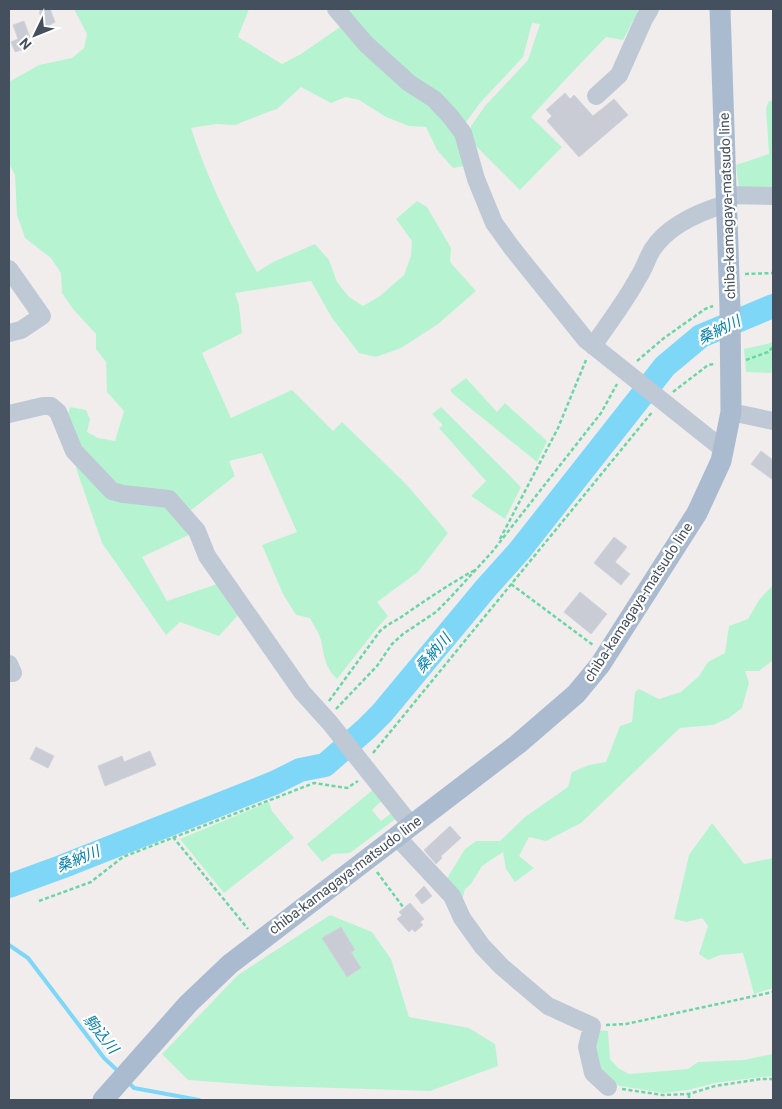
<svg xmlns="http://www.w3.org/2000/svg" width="782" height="1109" font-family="Roboto,'Noto Sans JP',sans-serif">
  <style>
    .green { fill: #b6f4d1 }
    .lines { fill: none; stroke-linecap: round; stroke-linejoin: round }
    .stream { stroke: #7ed7f6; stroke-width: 4 }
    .river { stroke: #7ed7f6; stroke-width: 24 }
    .building { fill: #c9ccd4; stroke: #d1d3da }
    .path { stroke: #6ad6a6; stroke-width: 2.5; stroke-dasharray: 4 2.5; stroke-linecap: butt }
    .minor { stroke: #bfc9d5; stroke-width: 18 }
    .major { stroke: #aabbd0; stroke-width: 21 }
    .labels { text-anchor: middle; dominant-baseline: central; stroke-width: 4.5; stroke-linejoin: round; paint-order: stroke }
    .street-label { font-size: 14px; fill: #44505d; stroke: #fff }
    .water-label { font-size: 15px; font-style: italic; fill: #017fac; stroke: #fff }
  </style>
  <rect width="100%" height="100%" fill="#f1eded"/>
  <path class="green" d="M74,9H249L238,37L282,64L301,54L343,25L459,132L464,166L453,168L437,150L426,127L409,126L386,117L359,100L346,97L331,103L301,87L277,109L268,112L235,125L216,124L191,128C207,178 231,227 257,272L273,262L315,244L329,260L337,282L349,297L363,306L380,296L404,275L411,256L412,241L396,219L417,201L427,207L451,248L450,262L476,291L438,324L401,348L376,357L359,353L332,318L311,281L235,293L239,305L242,333L202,353L231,418L292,390L333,431L342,422L406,484L448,533L418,572L377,602L388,616L377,628L337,679C325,668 324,655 321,640C319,632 313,625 310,618L296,615L283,594L262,545L297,532L262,453L229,461L235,476L186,514L122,491L78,449L66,420L70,407L86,410L90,419L87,432L98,438L115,441L124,411L107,392L106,362L96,349V334L73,309L62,293L61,273L51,258L25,238L17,215L15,175L9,164V82L39,65L72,58L84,48L87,34Z
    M339,9H639L623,40L606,37L563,82L531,117L562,147L520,190L471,141V126L485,106L528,60L540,24L532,23L523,57L480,103L464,125Z
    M769,101H773V193L739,190L736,165L769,154L766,108Z
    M773,339V364L771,373L746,372L744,349L771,343Z
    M466,378L497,412L505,403L547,441L537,462L454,395L450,390Z
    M441,407L521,487L505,519L471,496L486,481L439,428L443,425L432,414Z
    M73,453L98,481L167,502L195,532L142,557L167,601L220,583L240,613L219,636L180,622L166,635L102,543L77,471Z
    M773,585V660L759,671H745L749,683L742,708L729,718L713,725L680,728L581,823L546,841L529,837L519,856L534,868L515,882L506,869L503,852L482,866L471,884L465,889L462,901L446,880L465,849L476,841H500L525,817L568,787L572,772L589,765L606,762L620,726L632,722L635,692L639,689L659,699L681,692L699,676L708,662L725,653L729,626L748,619L759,600Z
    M375,788L385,798L372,810L381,821L394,811L398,817L350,853L333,854L322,862L307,844Z
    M269,802L272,811L294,838L224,893L180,839Z
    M712,823L744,864L773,858V988L754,994L743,953L720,955L708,960L699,954L708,926L702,918L687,922L674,919L689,855Z
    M330,915L372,932L391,959L409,1017L469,1028L495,1044L498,1066L430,1091L271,1086L188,1080L162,1054L238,975Z
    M595,1030L608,1031L610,1059L618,1068L629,1074L688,1069L698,1062L744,1060L773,1054V1076L761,1077L715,1083L688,1090L664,1093L608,1084L595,1071Z"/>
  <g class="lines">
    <path class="stream" d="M9,945L28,958L104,1058L119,1072
      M127,1081L134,1088L199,1100"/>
    <path class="river" d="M9,886L61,867L274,783L300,770L325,765L366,729L382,713L486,588L520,550L665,366L701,336L773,306"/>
  </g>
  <path class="building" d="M39,9H50L55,22L46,27L39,12H41Z
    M24,21L33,46L15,52L11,42L18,39L13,25Z
    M565,93L570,99L574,95L593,116L614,99L628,115L579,157L547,121L552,116L546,110Z
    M761,451L773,460V480L751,464Z
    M614,537L627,547L615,562L630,574L621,585L594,563Z
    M580,592L607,614L591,634L564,612Z
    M36,747L54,756L48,768L30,759Z
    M150,751L156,765L105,786L98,766L122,756L124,762Z
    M450,826L461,838L441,856L442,858L436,864L424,850Z
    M424,886L432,896L422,904L415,895Z
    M410,903L424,919L420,922L423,925L415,932L412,929L409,932L397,919L402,915L399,912Z
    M341,927L355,950L351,952L361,968L347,977L322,938Z"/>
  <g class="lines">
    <path class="path" d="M745,274L773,273
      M746,360L768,352L773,347
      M637,361L664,338L705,309L713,306
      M673,392L708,365L714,364
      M500,539L558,428L586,360
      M511,584L593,645
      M329,701L380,631C389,623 398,620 407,613C429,598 451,583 475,570
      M336,709L377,666L392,644L403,634L436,612L448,600L492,552L601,413L617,384
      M373,753L653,411
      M173,837L248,929
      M377,872L403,907
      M39,901L91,882L123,857L314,783L347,788L358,781
      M606,1025L626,1024L773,992
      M622,1089L663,1095L689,1094L715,1086L761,1079H773
      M689,1094V1100"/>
    <path class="minor" d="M336,9L366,44L409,83L434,99L450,116L463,133L476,179L494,223L512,248L586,340L724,450
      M596,96L619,75L644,19L650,9
      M726,195L773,196
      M9,269L42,316L21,330L9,333
      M593,346C608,324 625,302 638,278C644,269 647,259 652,250C668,225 699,212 726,204
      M731,412L773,421
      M9,414L43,406H51L58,412L74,451L112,491L123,494L169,499L197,531L207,556L302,692L330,723L411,825
      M9,664L13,673
      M396,836L452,896L462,918L482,946L502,967L548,1006L592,1026L587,1047L593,1073L608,1087"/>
    <path class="major" d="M103,1100L188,1004L230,964L518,744L576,694L600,665L697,513L721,461L731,412L730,308L720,9"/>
  </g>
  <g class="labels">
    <g class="street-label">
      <text transform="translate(727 206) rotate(-92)">chiba-kamagaya-matsudo line</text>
      <text transform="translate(638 602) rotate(-57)">chiba-kamagaya-matsudo line</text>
      <text transform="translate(345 875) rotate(-37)">chiba-kamagaya-matsudo line</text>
    </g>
    <g class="water-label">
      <text transform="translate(719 330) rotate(-26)">桑納川</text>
      <text transform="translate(433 653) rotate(-50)">桑納川</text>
      <text transform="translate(78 859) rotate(-22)">桑納川</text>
      <text transform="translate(101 1034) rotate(51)">駒込川</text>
    </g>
  </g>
  <rect width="782" height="1109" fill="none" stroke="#44505d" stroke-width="20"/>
  <g transform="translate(35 35) rotate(227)" stroke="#ffffff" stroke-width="4" paint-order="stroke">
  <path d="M0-4L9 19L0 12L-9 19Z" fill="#44505d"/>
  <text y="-8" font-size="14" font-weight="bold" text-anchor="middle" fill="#44505d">N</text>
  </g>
</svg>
